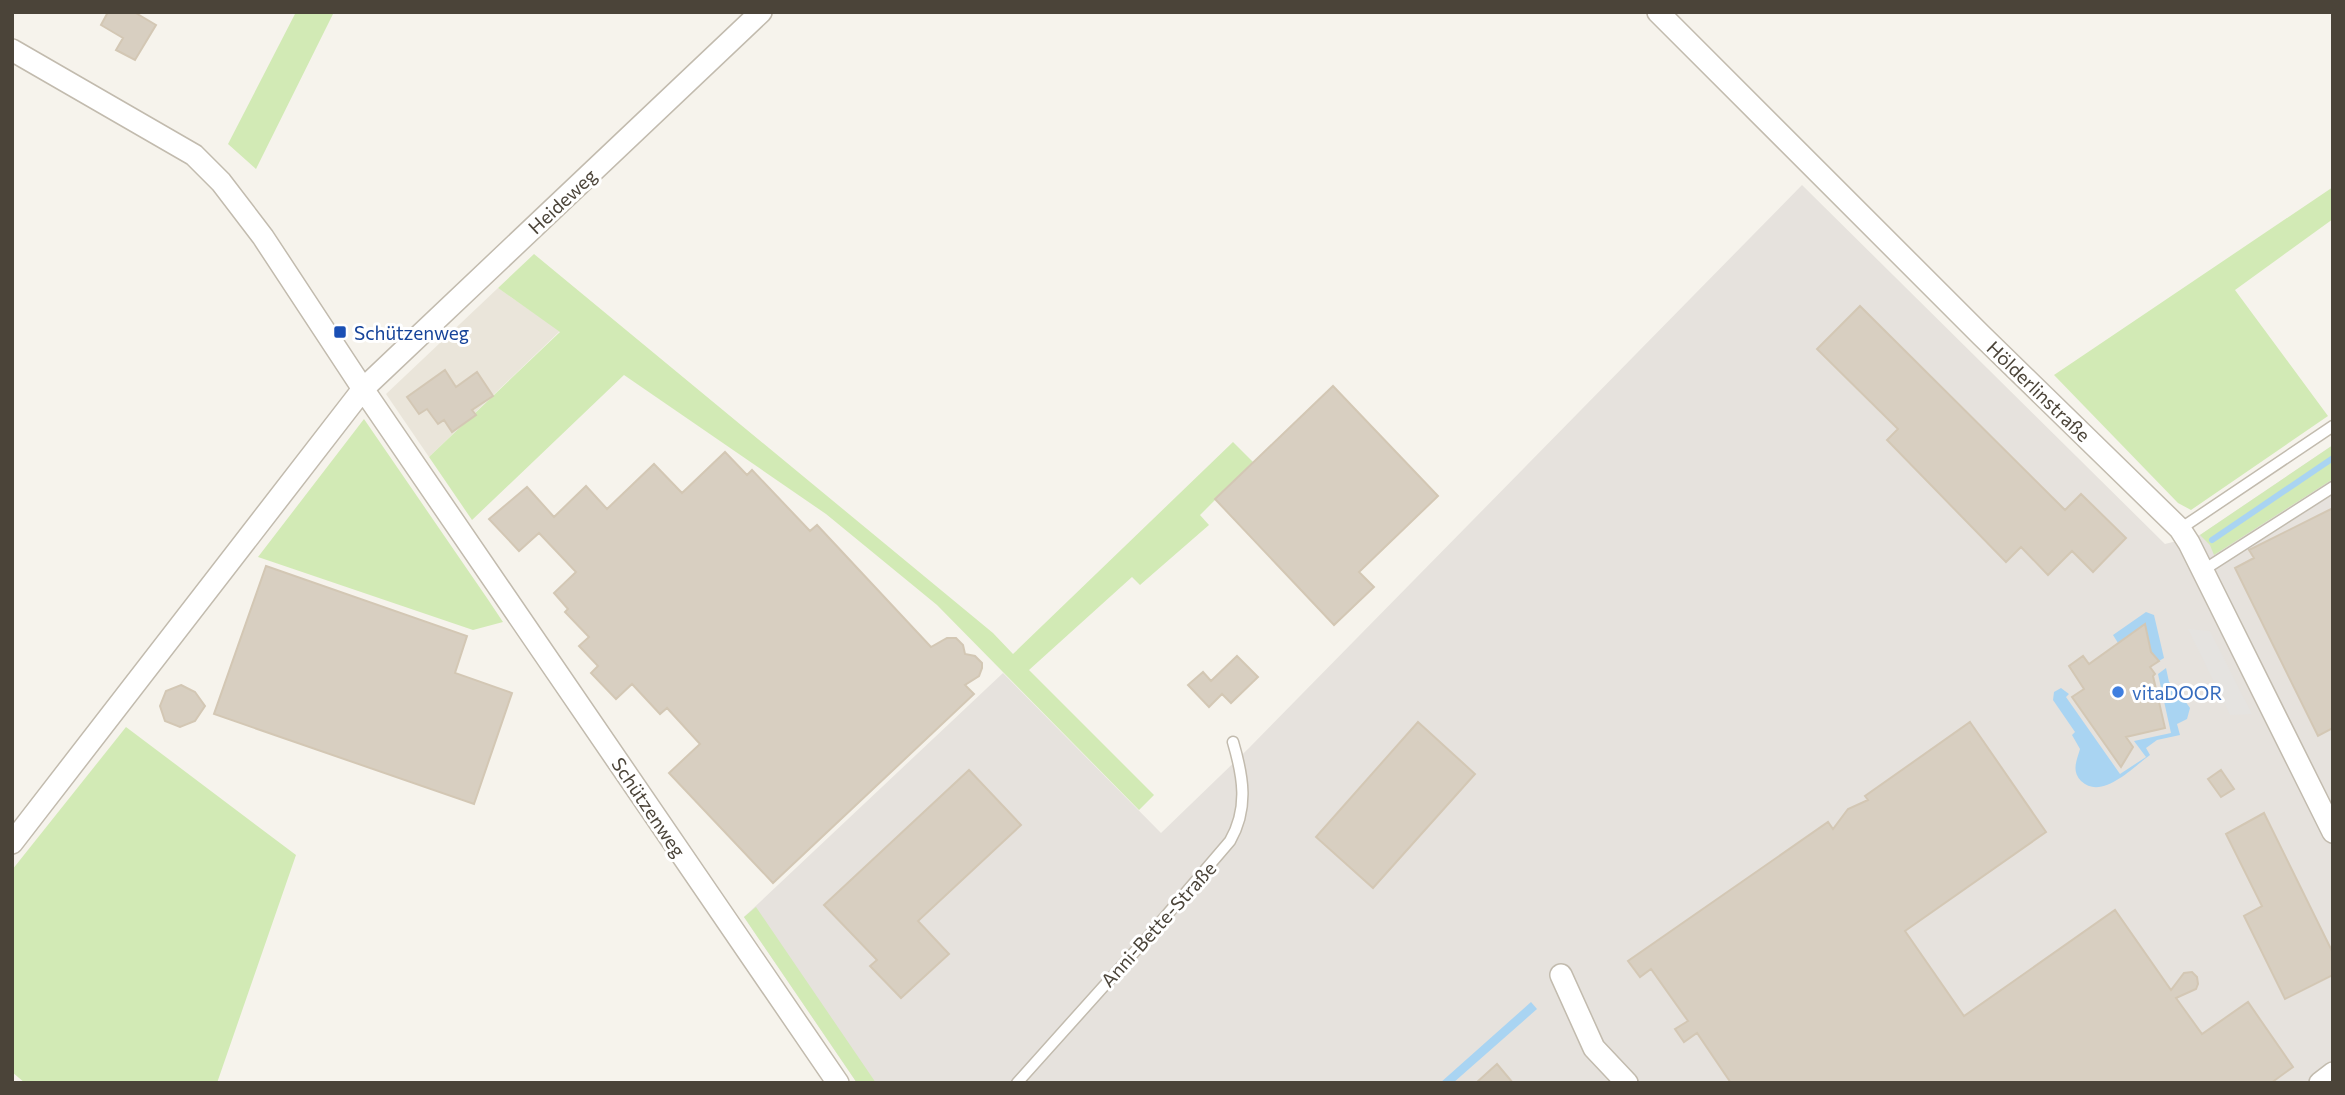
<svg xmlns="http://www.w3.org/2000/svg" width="2345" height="1095" font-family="Commissioner,sans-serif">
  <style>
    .residential { fill: #eae5da }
    .industrial { fill: #e6e2dd }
    .green { fill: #d2eab5 }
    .parking { fill: #e5e3e0 }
    .water { fill: #a9d4f2 }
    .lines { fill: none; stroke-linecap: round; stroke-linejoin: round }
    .stream { stroke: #a9d4f2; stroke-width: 6 }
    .building { fill: #d8cfc1; stroke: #d3c7b4; stroke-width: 2 }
    .service-casing { stroke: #c2bbae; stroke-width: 13 }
    .minor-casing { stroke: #c2bbae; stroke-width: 24 }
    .service { stroke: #fff; stroke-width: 10 }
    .minor { stroke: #fff; stroke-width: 21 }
    .transit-dot { fill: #1a4fb4; stroke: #fff; stroke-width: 2.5 }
    .shop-dot { fill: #3f7fe0; stroke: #fff; stroke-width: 2.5 }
    .labels { text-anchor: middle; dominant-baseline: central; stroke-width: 6; stroke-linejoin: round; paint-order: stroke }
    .street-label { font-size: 19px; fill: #4b4439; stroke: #fff }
    .transit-label { font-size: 19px; fill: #164399; stroke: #fff; text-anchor: start }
    .shop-label { font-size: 19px; fill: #366cbe; stroke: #fff; text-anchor: start }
  </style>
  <rect width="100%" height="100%" fill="#f6f3ec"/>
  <path class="residential" d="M498,288L560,331L429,457L386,394Z"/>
  <path class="industrial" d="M1802,185L2165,544L2200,535L2333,445V1083H857L744,917L1003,673L1161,833L1249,748Z"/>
  <path class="green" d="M296,12H334L256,169L228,144Z
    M2333,187V219L2235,290L2328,416L2191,510L2178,503L2054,375Z
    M534,254L993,633L1013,654L1233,442L1253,462L1200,515L1209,525L1140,585L1132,577L1029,670L1154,795L1139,810L937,605L826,514L624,375L472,520L429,457L560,332L498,288Z
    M364,419L489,601L503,622L473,630L258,557Z
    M2333,445V479L2214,555L2210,545L2200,535Z
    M126,727L296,855L217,1083H25L12,1072V870Z
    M756,907L876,1083H857L744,917Z"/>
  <path class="parking" d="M2188,629L2210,631L2252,714L2230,715Z"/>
  <path class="water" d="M2146,612L2154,615L2164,658L2159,661L2118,643L2113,635Z
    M2166,668L2169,682L2180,690L2179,698L2185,701L2190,708L2187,719L2177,724L2180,735L2157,740L2146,748L2150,755C2133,767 2102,801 2081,781C2071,771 2077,760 2080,749L2072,735L2075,732L2053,700L2054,692L2061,688L2069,694L2066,697L2120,774L2146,757L2134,741L2171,733L2158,674Z
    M1531,1002L1537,1009L1453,1083H1440Z"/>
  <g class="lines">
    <path class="stream" d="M2212,540L2333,458"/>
  </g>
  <path class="building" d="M108,12H134L156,25L135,60L116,50L123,38L101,25Z
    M1860,306L2065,510L2081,494L2126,538L2093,572L2072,551L2048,575L2021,547L2006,562L1887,440L1898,429L1817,349Z
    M445,370L456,387L477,372L493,396L472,410L476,415L452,432L444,420L438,424L427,409L419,414L407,397Z
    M1333,386L1438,496L1359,572L1374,587L1334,625L1215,499Z
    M725,452L747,475L752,470L810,531L817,525L931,647L947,638H956L963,645L965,654L975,656L982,663V668L979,676L965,685L974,694L773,883L669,773L700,744L667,708L660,714L632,684L616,699L591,673L598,666L579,646L589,637L565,612L568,609L554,593L576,572L539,533L519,551L489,519L527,487L554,517L586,486L607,509L654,464L682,493Z
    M2333,508V728L2318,736L2235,568L2254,558L2249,550Z
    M266,566L467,636L455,673L512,693L474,804L214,714Z
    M2145,624L2151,652L2159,661L2150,667L2155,674L2153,676L2165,728L2126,737L2133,747L2121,767L2072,697L2084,689L2069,666L2083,656L2089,664Z
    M1237,656L1258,677L1231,703L1222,694L1209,707L1188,685L1203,672L1211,681Z
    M181,685L195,692L205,706L195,721L180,727L165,721L160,706L166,691Z
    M1418,722L1475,774L1373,888L1316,837Z
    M1970,722L2046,832L1905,931L1964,1016L2115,910L2171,990L2184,973L2192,972L2197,977L2198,984L2196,989L2176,998L2202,1034L2248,1002L2293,1067L2271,1083H1731L1697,1033L1684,1042L1675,1029L1688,1021L1651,969L1640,977L1628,961L1828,822L1833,829L1848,809L1868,800L1865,796Z
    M969,770L1021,825L918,921L949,954L901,998L870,966L877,960L824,905Z
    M2221,770L2234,789L2221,797L2208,779Z
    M2264,813L2333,953V975L2285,999L2244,916L2262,906L2226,834Z
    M1497,1064L1513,1083H1476Z"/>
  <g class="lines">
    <g class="service-casing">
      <path id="service" d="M2180,529L2333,426
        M2202,571L2333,487
        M1017,1083L1147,938L1230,841C1249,808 1243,776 1233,742"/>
    </g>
    <g class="minor-casing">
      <path id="minor" d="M1658,12L1981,335L2180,529L2189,543L2333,832
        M12,50L194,155L221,182L263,237L363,389L838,1083
        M12,843L363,389L761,12
        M1561,975L1594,1048L1627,1083
        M2320,1083L2333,1073"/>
    </g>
    <use href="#service" class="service"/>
    <use href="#minor" class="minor"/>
  </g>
  <rect class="transit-dot" x="333" y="325" width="14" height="14" rx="3.5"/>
  <circle class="shop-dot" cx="2118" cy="692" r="7"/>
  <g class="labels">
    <g class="street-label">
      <text transform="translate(562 201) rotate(-43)">Heideweg</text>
      <text transform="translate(2039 391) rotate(44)">Hölderlinstraße</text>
      <text transform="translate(649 807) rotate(56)">Schützenweg</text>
      <text transform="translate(1158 924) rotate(-48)">Anni-Bette-Straße</text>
    </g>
    <g class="transit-label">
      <text x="354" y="332">Schützenweg</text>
    </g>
    <g class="shop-label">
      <text x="2132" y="692">vitaDOOR</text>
    </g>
  </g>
  <rect width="2345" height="1095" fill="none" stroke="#4b4439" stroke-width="28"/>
</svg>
